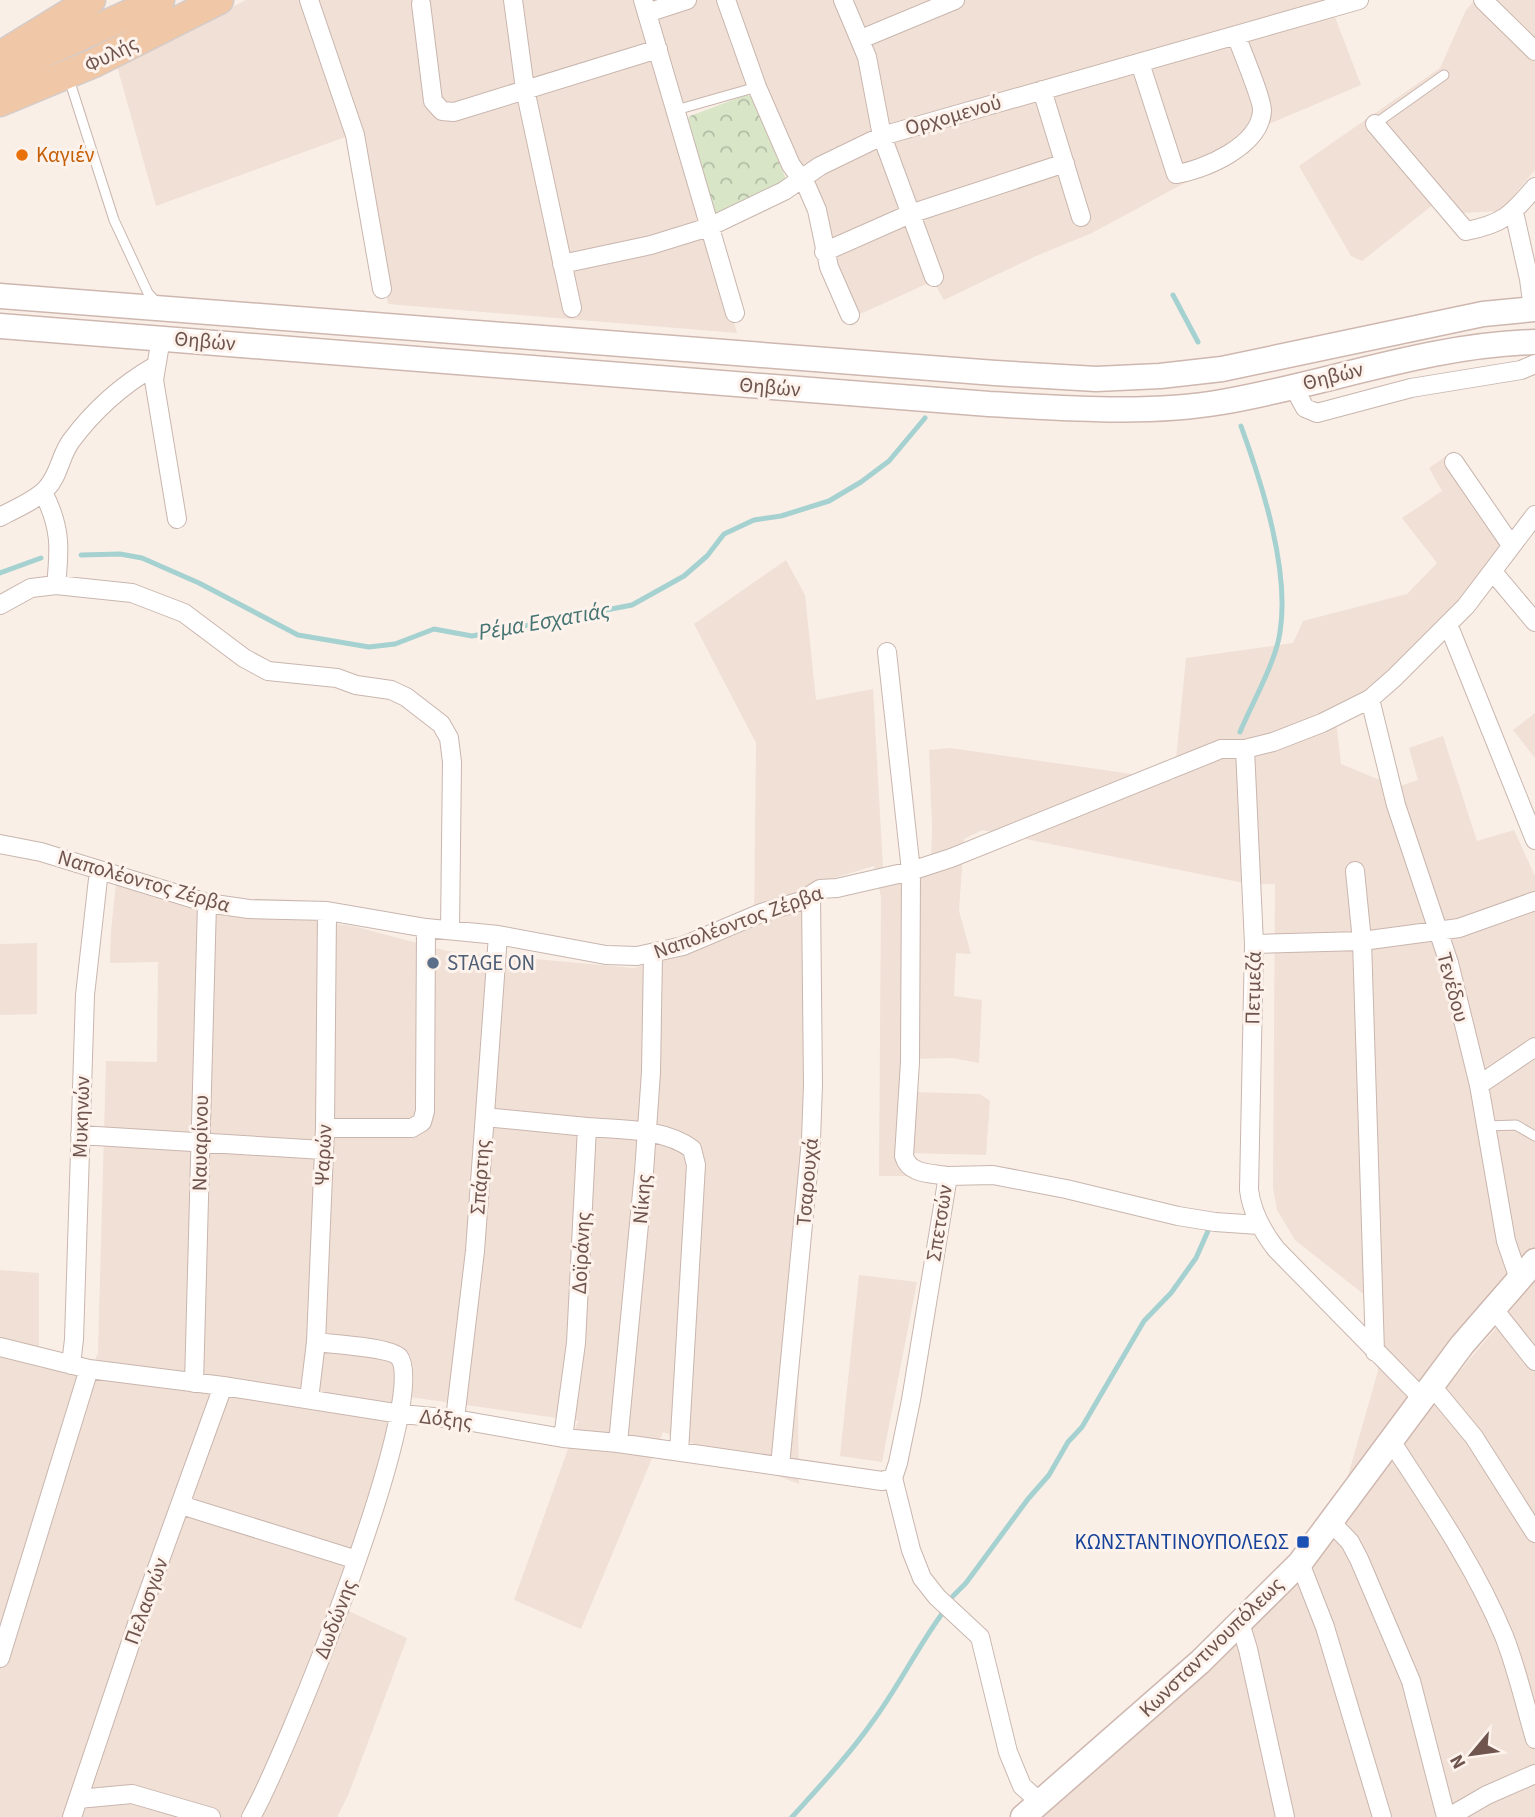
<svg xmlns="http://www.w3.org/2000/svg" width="1535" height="1817" font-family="'Source Sans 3',sans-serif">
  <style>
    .residential { fill: #f0e0d6 }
    .park { fill: url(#park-crowns) }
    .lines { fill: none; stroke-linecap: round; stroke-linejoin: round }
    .stream { stroke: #a5d1d0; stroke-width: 5 }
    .lane-casing { stroke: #c9b6ae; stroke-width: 11 }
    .street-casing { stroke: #c9b6ae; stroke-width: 20 }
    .secondary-casing { stroke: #ceb7af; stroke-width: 27 }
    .primary-casing { stroke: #d4ccca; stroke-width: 31 }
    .lane { stroke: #fff; stroke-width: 9 }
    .street { stroke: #fff; stroke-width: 18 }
    .secondary { stroke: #fff; stroke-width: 24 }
    .primary { stroke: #f0c8a7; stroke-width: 28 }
    .food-dot { fill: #e8710a; stroke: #fdf3ec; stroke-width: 2.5 }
    .service-dot { fill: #5c6f8a; stroke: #fdf3ec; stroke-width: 2.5 }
    .transit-dot { fill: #1a4fb4; stroke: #fdf3ec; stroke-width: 2.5 }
    .labels { text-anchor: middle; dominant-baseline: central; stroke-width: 6; stroke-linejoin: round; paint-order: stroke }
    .street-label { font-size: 21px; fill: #6f554e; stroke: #fdf3ec }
    .food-label { font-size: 21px; fill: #c56008; stroke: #fdf3ec; text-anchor: start }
    .service-label { font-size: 21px; fill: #4e5e75; stroke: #fdf3ec; text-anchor: start }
    .transit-label { font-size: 21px; fill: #164399; stroke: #fdf3ec; text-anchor: end }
    .water-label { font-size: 23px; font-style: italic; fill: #447372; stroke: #fdf3ec }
  </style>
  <defs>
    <pattern id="park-crowns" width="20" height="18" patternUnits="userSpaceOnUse" patternTransform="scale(1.75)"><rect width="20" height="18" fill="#d8e5c7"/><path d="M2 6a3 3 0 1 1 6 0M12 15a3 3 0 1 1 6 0" fill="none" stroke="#b3bca4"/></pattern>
  </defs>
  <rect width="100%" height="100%" fill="#f9efe7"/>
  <path class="residential" d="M246,0H1339L1330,4L1361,85L1264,126L1249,153L1179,186L1092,233L1036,256L944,300L933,281L858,315L759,82L669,108L737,333L388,304L359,132L156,206L117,66Z
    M1475,0H1535V170L1501,211L1443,214L1434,204L1362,261L1351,256L1299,166L1440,68L1466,10Z
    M1454,451L1466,466L1509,545L1489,572L1381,684L1335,711L1341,764L1397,787L1418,780L1409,748L1443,736L1477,841L1514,830L1535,876V1254L1341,1500L1378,1371L1380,1303L1376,1304L1295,1240L1277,1210L1273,1188L1275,884H1249L982,830L964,839L959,911L971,954L956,953L954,996L982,1000L979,1063L952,1058L910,1059V1092L980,1094L990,1101L986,1155L909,1153L908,1176H879L881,897L874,866L807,886L808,972L797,1356L799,1484L663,1432L581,1629L514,1600L578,1421L403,1396L342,1608L407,1638L349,1793L337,1817H0V1270L39,1273V1367L90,1376L98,1352L106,1061L157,1062L158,962L110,963L111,931L117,874L242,910L357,927L447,951L634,968L691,951L754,927L756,743L694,624L786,560L805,595L816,700L873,689L884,886L931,870L932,826L929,750L950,748L1174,780L1186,658L1293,643L1303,621L1407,594L1437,563L1402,518L1442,491L1429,468Z
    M1535,713V758L1513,730Z
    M37,943V1014L0,1015V944Z
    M859,1275L917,1282L882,1462L840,1456Z
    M1535,1281V1817H1039L1223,1656L1269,1610L1431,1406Z"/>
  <path class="park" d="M746,95L751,96L786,179L781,187L717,216L711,213L685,123L690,116Z"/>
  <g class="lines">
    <path class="stream" d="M1173,295L1198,342
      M81,555L120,554L142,558L199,583L298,635L369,647L395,644L434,629L472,636L632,605L684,576L707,556L724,534L754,520L781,516L829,501L861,482L889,461L925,418
      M0,573L41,558
      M1240,732C1252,703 1276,662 1280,632C1290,570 1262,484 1241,426
      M953,1596L966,1583L1028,1499L1049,1475L1068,1442L1082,1427L1144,1321L1171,1293L1196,1258L1208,1231
      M792,1817C820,1786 849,1755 873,1721C899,1686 918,1646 944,1611"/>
    <g class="lane-casing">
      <path id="lane" d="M68,76L114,220L148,293L157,303
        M676,110L757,87
        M1375,124L1444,75
        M1487,1126L1516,1125L1535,1136"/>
    </g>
    <g class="street-casing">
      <path id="street" d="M309,0L355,135L382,289
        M513,0L525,89L572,308
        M643,0L735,313
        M726,0L757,87L791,165L807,187L817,210L829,267L850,315
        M843,0L867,57L882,136L934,277
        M1483,0L1535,51
        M421,4L433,101L442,111L454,112L658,49
        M647,13L687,0
        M861,39L955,0
        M1140,63L1176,174C1204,170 1260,146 1262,111C1263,101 1241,49 1236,35
        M1042,90L1081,217
        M1375,124L1466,231C1503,224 1511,215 1535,187
        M1514,212L1529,279L1533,309
        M824,252L910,214L1065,163
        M562,264L651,245L709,227L784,191L820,166L882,136L1359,0
        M161,338L154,380L177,519
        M1293,386L1305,408L1317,413L1411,388L1521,370L1535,364
        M1454,462L1511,545
        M43,492C61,527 60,548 56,585
        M0,517C14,509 35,501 46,489C59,476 60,456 71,441C94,410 122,385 155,366
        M1493,572L1535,622
        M0,605L31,588L56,585L132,593L184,613L244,658L268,671L337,678L356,685L391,690L406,697L441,724L449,738L452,762L450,930
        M1448,624L1535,840
        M887,652L911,871L910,1062L904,1156C909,1175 932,1173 948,1176L911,1400L898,1463L893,1478
        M1370,699L1396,805L1449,963L1479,1085L1506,1241L1519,1279
        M1245,749L1254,944L1249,1190C1252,1213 1262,1231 1276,1249L1422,1398
        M0,844L41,852L207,903L249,909L327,911L426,928L498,935L606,955L637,956L683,946L761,913L801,901L820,889L837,888L911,871L951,858L1221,749H1245L1273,742L1322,723L1370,699L1394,678L1466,606L1535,515
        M1355,871L1362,941L1375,1352
        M1254,944L1362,941L1459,928L1535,901
        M1479,1085L1535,1047
        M485,1117L587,1127
        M325,1128H412L422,1122L425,1111L426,928
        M80,1135L323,1150
        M948,1176L993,1175L1066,1189L1178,1216L1215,1222L1259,1225
        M1493,1308L1535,1361
        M0,1347L89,1369L223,1386L401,1414L455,1419L563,1438L618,1443L882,1481L893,1478
        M71,1365L74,1339L85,995L99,870
        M194,1383L207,903
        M1431,1385L1474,1437L1535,1533
        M309,1399L316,1342L325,1128L327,911
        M455,1419L475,1251L498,935
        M563,1438L576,1343L587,1127C621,1130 664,1128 692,1149L696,1165L679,1452
        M1391,1441C1432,1504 1475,1566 1504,1636C1517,1669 1525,1705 1535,1739
        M618,1443L644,1172L651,1072L653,954
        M780,1466L811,1140L813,1085L811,896
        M893,1478L911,1550L922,1578L937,1597L980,1637L1008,1752L1022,1786L1039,1801
        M181,1505L357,1560
        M1331,1522L1350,1542L1359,1559L1411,1681L1446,1817
        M1300,1563L1325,1627L1382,1817
        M1240,1623L1248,1649L1285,1817
        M0,1658L89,1369
        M78,1799L132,1794L211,1817
        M72,1817L139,1618L223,1386
        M251,1817C282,1764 432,1397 399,1357C390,1347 331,1344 316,1342
        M1449,1817L1487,1795L1535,1774"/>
    </g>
    <g class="secondary-casing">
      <path id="secondary" d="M0,296L995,373L1096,379L1160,376L1222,369L1483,314L1535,309
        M0,326L989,404C1064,408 1148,415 1222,402C1327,384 1427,345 1535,342
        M1023,1817L1200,1662L1300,1563L1462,1345L1535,1261"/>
    </g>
    <g class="primary-casing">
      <path id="primary" d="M0,56L91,0
        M0,73L160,0
        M0,102L94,63L219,0"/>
    </g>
    <use href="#lane" class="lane"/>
    <use href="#street" class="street"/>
    <use href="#secondary" class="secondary"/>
    <use href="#primary" class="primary"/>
  </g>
  <circle class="food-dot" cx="22" cy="155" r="7"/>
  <circle class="service-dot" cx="433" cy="963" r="7"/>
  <rect class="transit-dot" x="1296" y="1535" width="14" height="14" rx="3.5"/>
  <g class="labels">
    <g class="street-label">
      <text transform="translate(111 54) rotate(-26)">Φυλής</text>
      <text transform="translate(953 115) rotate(-16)">Ορχομενού</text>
      <text transform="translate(205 341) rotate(5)">Θηβών</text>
      <text transform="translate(1333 376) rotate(-14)">Θηβών</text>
      <text transform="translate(770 387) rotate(5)">Θηβών</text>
      <text transform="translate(144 881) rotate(16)">Ναπολέοντος Ζέρβα</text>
      <text transform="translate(738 922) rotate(-20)">Ναπολέοντος Ζέρβα</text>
      <text transform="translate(1453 987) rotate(75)">Τενέδου</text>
      <text transform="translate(1253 988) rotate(-89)">Πετμεζά</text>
      <text transform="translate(81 1117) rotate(-88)">Μυκηνών</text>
      <text transform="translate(200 1143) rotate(-89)">Ναυαρίνου</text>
      <text transform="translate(323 1155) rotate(-87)">Ψαρών</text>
      <text transform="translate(480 1177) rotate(-86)">Σπάρτης</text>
      <text transform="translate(807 1182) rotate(-85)">Τσαρουχά</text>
      <text transform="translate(642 1199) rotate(-85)">Νίκης</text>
      <text transform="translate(939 1223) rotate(-81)">Σπετσών</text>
      <text transform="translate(581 1253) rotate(-87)">Δοϊράνης</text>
      <text transform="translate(446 1419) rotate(7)">Δόξης</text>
      <text transform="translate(146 1601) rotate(-70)">Πελασγών</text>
      <text transform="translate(335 1619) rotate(-69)">Δωδώνης</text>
      <text transform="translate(1211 1647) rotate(-44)">Κωνσταντινουπόλεως</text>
    </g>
    <g class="food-label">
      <text x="36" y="155">Καγιέν</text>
    </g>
    <g class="service-label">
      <text x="447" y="963">STAGE ON</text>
    </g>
    <g class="transit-label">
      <text x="1289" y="1542">ΚΩΝΣΤΑΝΤΙΝΟΥΠΟΛΕΩΣ</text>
    </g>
    <g class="water-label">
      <text transform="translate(544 621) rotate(-10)">Ρέμα Εσχατιάς</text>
    </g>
  </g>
  <g transform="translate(1472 1754) rotate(241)" stroke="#fdf3ec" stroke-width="5" paint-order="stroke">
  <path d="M0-5L12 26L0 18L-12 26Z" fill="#6f554e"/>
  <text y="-10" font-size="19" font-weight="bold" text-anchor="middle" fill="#6f554e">N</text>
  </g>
</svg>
